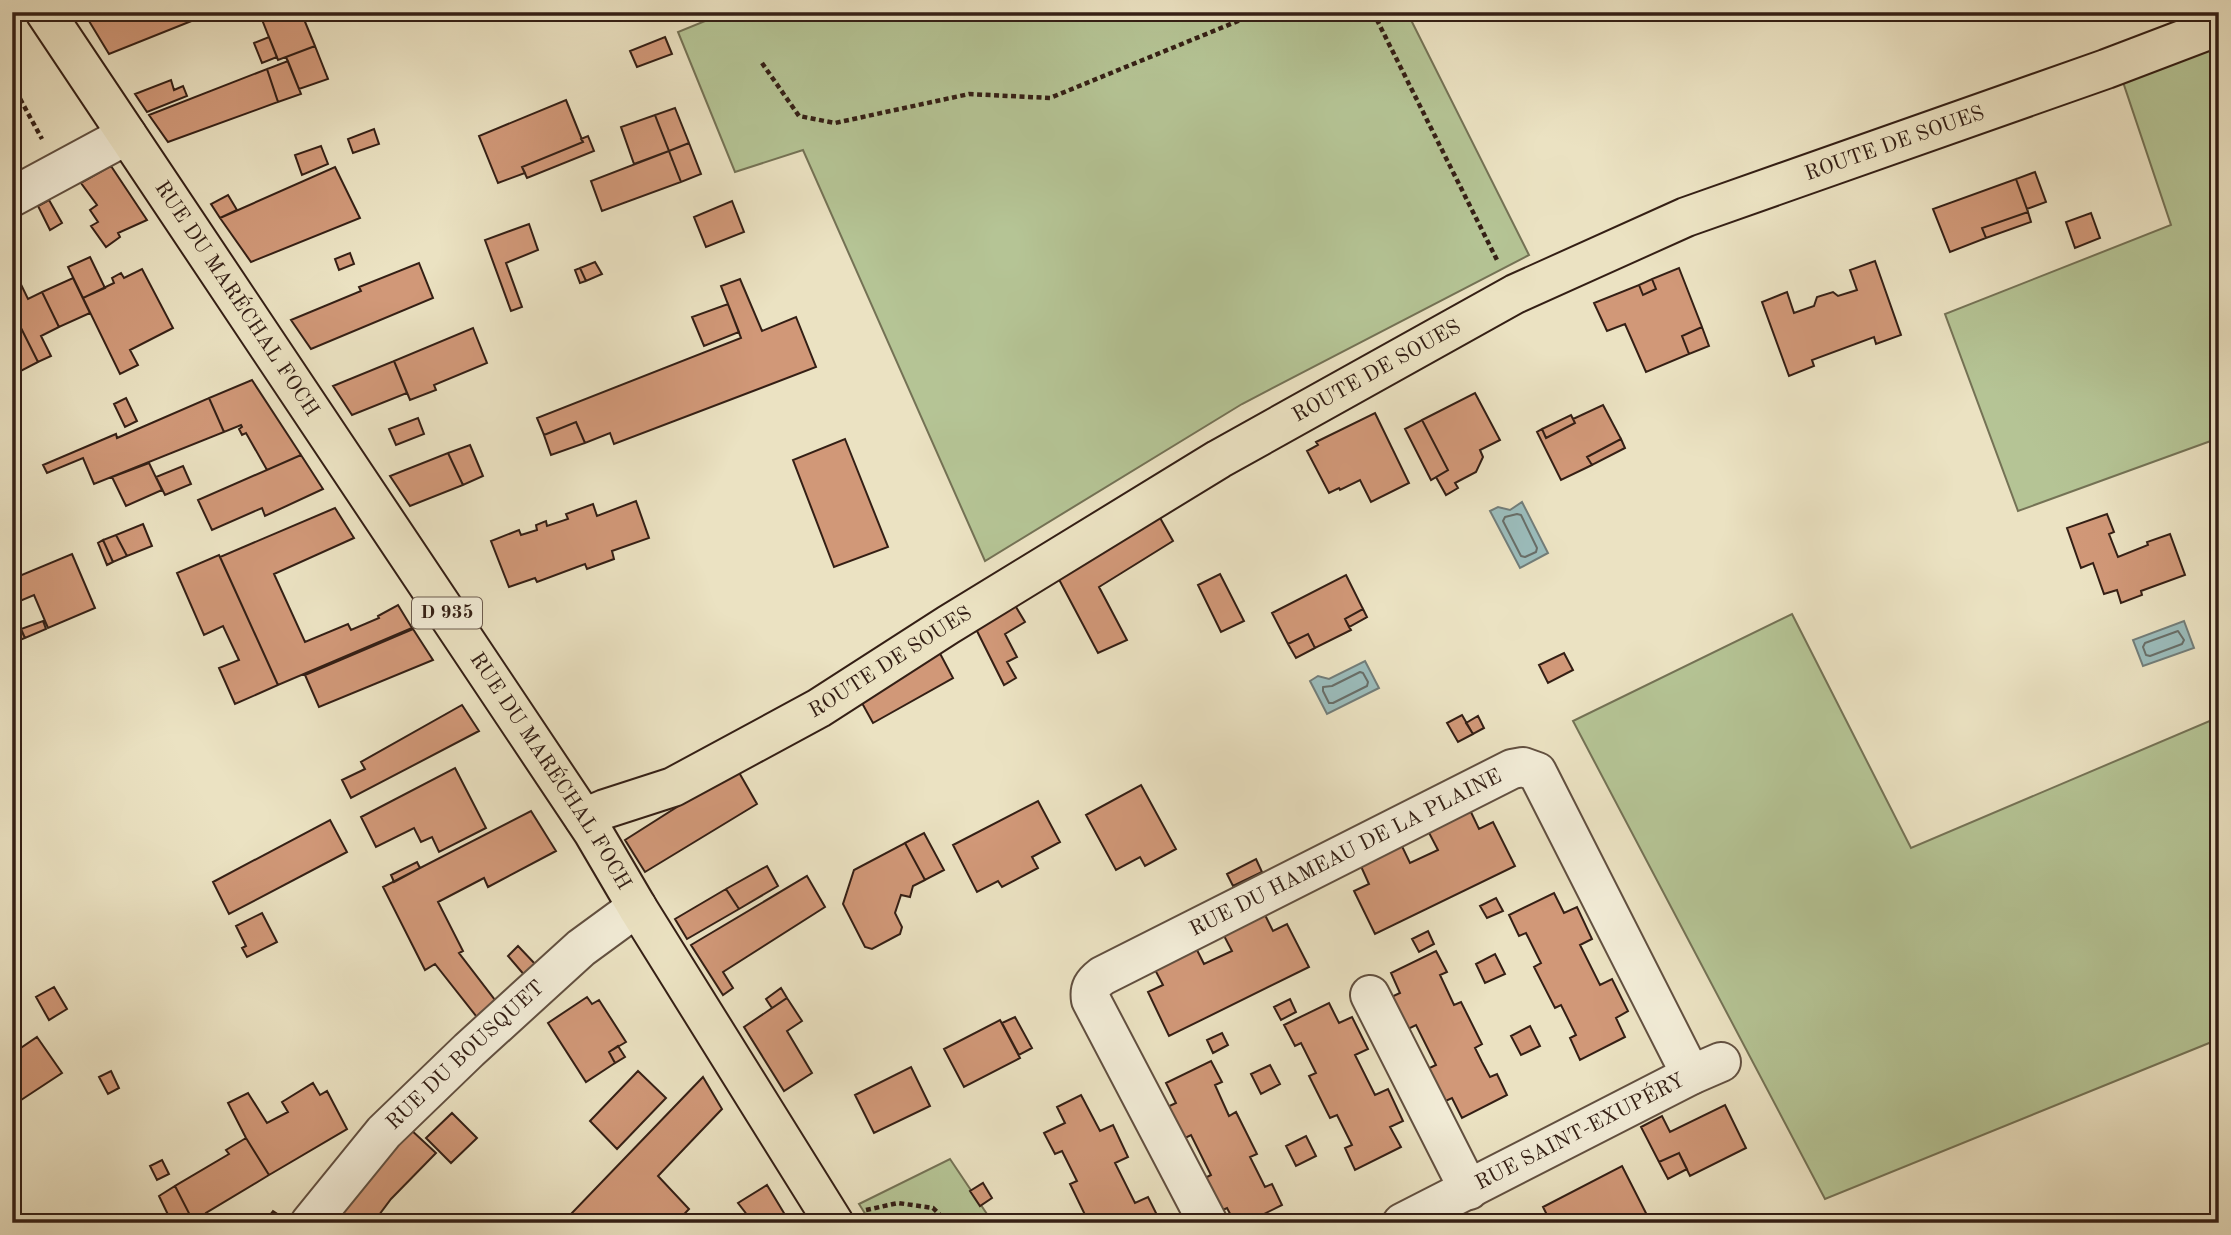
<svg xmlns="http://www.w3.org/2000/svg" width="2231" height="1235" font-family="'Old Standard TT',serif">
  <style>
    .green { fill: #b5c495; stroke: #747255; stroke-width: 2 }
    .water { fill: #9bbcbb; stroke: #727d79; stroke-width: 2 }
    .lines { fill: none; stroke-linecap: round; stroke-linejoin: round }
    .shore { stroke: #686e68; stroke-width: 2 }
    .building { fill: #d19878; stroke: #341f15; stroke-width: 2 }
    .minor-casing { stroke: #625040; stroke-width: 42 }
    .major-casing { stroke: #341f15; stroke-width: 42 }
    .path { stroke: #341f15; stroke-width: 4.5; stroke-dasharray: 5 3.5; stroke-linecap: butt }
    .minor { stroke: #f2ecd7; stroke-width: 38 }
    .major { stroke: #ebe2c2; stroke-width: 38 }
    .labels { text-anchor: middle; dominant-baseline: central; stroke-width: 5; stroke-linejoin: round; paint-order: stroke }
    .shield { fill: #f2ecd7; stroke: #6d5c4f; stroke-width: 2 }
    .shield-label { font-size: 19px; font-weight: bold; fill: #341f15 }
    .street-label { font-size: 21px; fill: #341f15; stroke: #f2ecd7 }
  </style>
  <rect width="100%" height="100%" fill="#ebe2c2"/>
  <filter id="stains"><feTurbulence type="fractalNoise" baseFrequency=".00286" numOctaves="4"/><feColorMatrix values="0 0 0 0 .2 0 0 0 0 .09 0 0 0 0 .02 0 0 0 .5 -.17"/></filter>
  <radialGradient id="worn" r=".72"><stop offset=".6" stop-color="#630" stop-opacity="0"/><stop offset="1" stop-color="#630" stop-opacity=".3"/></radialGradient>
  <path class="green" d="M727,12H1407L1529,255L1242,404L985,561L803,150L735,172L678,32Z
    M2219,43V438L2018,511L1945,314L2171,225L2122,79Z
    M1792,614L1911,848L2219,717V1039L1825,1199L1573,721Z
    M950,1159L993,1223H871L859,1204Z"/>
  <path class="water" d="M1522,502L1548,553L1520,568L1490,511L1498,507L1510,510Z
    M2184,621L2194,648L2143,666L2133,640Z
    M1365,661L1379,688L1327,714L1310,681L1318,676L1329,679Z"/>
  <g class="lines">
    <path class="shore" d="M1517,514L1521,515L1537,548L1536,552L1525,557L1521,556L1503,521L1505,517Z
      M2178,631L2184,640L2182,644L2150,656L2146,655L2143,647L2145,643Z
      M1360,672L1363,673L1368,682L1367,686L1333,703H1329L1323,691V687L1332,686Z"/>
  </g>
  <path class="building" d="M109,12H214L109,54L89,21Z
    M259,12H301L315,46L278,60Z
    M269,37L277,57L262,63L254,43Z
    M665,37L672,54L637,67L630,51Z
    M315,46L328,79L299,89L286,57Z
    M288,61L301,94L278,102L267,69Z
    M267,69L278,102L168,142L149,115Z
    M171,80L174,90L183,86L187,96L147,112L135,94Z
    M566,100L583,142L522,167L525,173L498,183L479,136Z
    M675,108L689,143L669,151L655,115Z
    M655,115L669,151L634,164L621,127Z
    M374,129L379,144L353,153L348,139Z
    M588,136L594,151L527,178L522,167L583,142L581,139Z
    M689,143L701,174L681,182L669,151Z
    M321,146L328,164L302,175L295,155Z
    M669,151L681,182L602,211L591,181Z
    M111,166L147,220L118,233L120,237L106,247L91,226L98,222L90,210L97,205L81,183Z
    M335,167L360,218L251,262L220,218Z
    M2035,172L2046,202L2027,209L2016,179Z
    M2016,179L2028,212L1982,228L1986,238L1950,252L1933,209Z
    M228,195L237,210L220,218L211,204Z
    M49,200L62,223L50,230L38,206Z
    M732,201L744,232L706,247L694,217Z
    M2028,212L2031,222L1986,238L1982,228Z
    M2091,213L2100,238L2075,248L2066,222Z
    M529,224L538,250L506,263L522,307L511,311L485,240Z
    M350,253L354,264L339,270L335,259Z
    M90,257L105,288L83,298L68,267Z
    M1875,261L1901,335L1876,344L1874,337L1812,360L1814,366L1789,376L1762,302L1787,292L1794,313L1814,306L1817,297L1833,292L1838,296L1857,290L1850,270Z
    M595,262L602,274L586,281L580,268Z
    M419,263L433,298L311,349L291,320L361,291L359,287Z
    M12,266L28,299L42,292L59,327L41,336L51,356L38,362L12,310Z
    M580,268L586,281L580,283L575,270Z
    M1679,268L1702,327L1682,336L1689,354L1646,372L1625,324L1607,331L1594,303L1639,285L1643,295L1656,289L1652,279Z
    M142,269L173,328L130,350L138,365L120,374L83,298L114,283L112,278L121,273L124,278Z
    M73,278L90,313L59,327L42,292Z
    M740,279L762,331L796,317L816,367L614,444L610,433L585,443L576,422L544,435L537,418L741,338L721,286Z
    M1652,279L1656,289L1643,295L1639,285Z
    M728,304L739,332L704,346L692,317Z
    M12,310L38,362L15,374L12,368Z
    M1702,327L1709,346L1689,354L1682,336Z
    M473,328L487,363L434,385L436,390L410,400L394,361Z
    M394,361L407,393L352,415L333,386Z
    M252,380L301,455L267,470L246,433L242,435L239,429L242,427L241,425L224,432L209,398Z
    M1475,393L1500,440L1480,450L1483,457L1476,472L1455,483L1458,488L1446,495L1436,477L1448,470L1422,420Z
    M126,398L137,421L125,427L114,404Z
    M209,398L224,432L94,484L83,458L47,473L43,465L116,434L117,438Z
    M1603,405L1621,439L1587,457L1592,465L1561,480L1537,432L1542,429L1546,438L1575,423L1573,419Z
    M1375,413L1409,483L1371,502L1360,480L1340,490L1339,488L1329,493L1307,451L1318,445L1316,442Z
    M1571,415L1575,423L1546,438L1542,429Z
    M418,418L424,434L396,445L389,429Z
    M1422,420L1448,470L1431,480L1405,429Z
    M576,422L585,443L551,455L544,435Z
    M845,439L888,547L834,567L793,460Z
    M1621,439L1625,448L1592,465L1587,457Z
    M470,445L483,476L463,485L448,453Z
    M448,453L463,485L410,506L390,476Z
    M301,455L323,489L265,516L262,508L212,530L198,500Z
    M149,463L162,490L126,506L112,477Z
    M183,466L191,484L165,495L156,477Z
    M636,501L649,538L612,551L614,559L587,569L585,564L537,582L535,578L509,587L491,541L519,530L521,535L537,530L536,525L546,521L547,526L568,519L566,514L593,504L597,516Z
    M1154,507L1173,541L1099,587L1127,640L1098,653L1054,570Z
    M335,508L354,538L274,574L305,642L348,624L351,630L379,618L378,616L398,605L412,628L278,685L220,557Z
    M2107,514L2114,532L2109,534L2118,557L2148,545L2147,542L2170,534L2185,575L2141,591L2142,595L2121,603L2117,590L2104,594L2093,563L2081,568L2067,528Z
    M143,524L152,546L127,556L116,535Z
    M116,535L127,556L113,562L103,540Z
    M103,540L113,562L107,565L98,543Z
    M72,554L95,608L48,628L34,595L20,601L12,579Z
    M219,555L278,685L235,704L219,668L239,660L223,626L204,635L177,573Z
    M1220,574L1244,621L1221,632L1198,585Z
    M1346,575L1363,609L1345,619L1351,630L1315,648L1308,634L1288,644L1272,613Z
    M1010,597L1025,622L1005,634L1017,657L1007,662L1016,678L1004,685L972,621Z
    M1363,609L1367,617L1349,627L1345,619Z
    M43,621L46,629L25,638L21,629Z
    M20,628L25,638L12,643V631Z
    M413,629L433,660L319,707L305,675Z
    M1308,634L1315,648L1296,658L1288,644Z
    M935,644L953,678L873,723L857,694Z
    M1564,653L1573,670L1548,683L1539,665Z
    M462,705L479,731L351,798L342,780L365,769L361,762Z
    M1462,715L1473,734L1458,742L1447,723Z
    M1478,716L1484,728L1473,734L1466,723Z
    M455,768L486,828L439,852L432,837L421,842L414,828L376,847L361,817Z
    M737,769L757,804L645,872L625,840Z
    M1141,785L1176,849L1145,866L1140,857L1116,870L1086,815Z
    M1038,801L1060,842L1032,857L1038,868L1002,887L998,881L977,892L953,845Z
    M1469,808L1479,829L1493,822L1515,866L1375,934L1354,891L1369,884L1359,862L1400,842L1410,863L1438,850L1427,829Z
    M531,811L556,851L488,887L484,878L438,902L463,951L459,953L498,1004L480,1021L435,964L425,970L383,887Z
    M330,820L347,852L229,914L213,882Z
    M924,833L944,870L925,880L905,843Z
    M905,843L925,880L913,886L910,897L901,895L895,913L902,927L900,934L872,949L865,947L843,904L854,870Z
    M1256,859L1262,872L1233,886L1227,874Z
    M417,862L420,868L394,882L391,875Z
    M767,866L778,886L739,909L726,889Z
    M807,876L825,907L723,972L733,988L723,995L691,945Z
    M726,889L739,909L687,939L675,919Z
    M1554,893L1564,913L1577,907L1592,939L1580,945L1600,985L1612,979L1628,1011L1616,1018L1625,1037L1580,1060L1570,1038L1576,1035L1561,1005L1555,1008L1534,967L1541,963L1526,933L1519,936L1509,915Z
    M1496,898L1503,911L1487,918L1480,906Z
    M1262,909L1273,931L1287,924L1309,967L1169,1036L1148,992L1163,985L1152,964L1194,944L1204,964L1232,951L1221,930Z
    M262,913L277,942L247,957L242,948L246,946L236,926Z
    M1428,931L1434,944L1419,952L1412,939Z
    M518,946L537,966L526,977L508,956Z
    M1436,951L1447,972L1440,975L1454,1005L1461,1002L1482,1044L1475,1048L1482,1062L1490,1077L1497,1074L1507,1095L1462,1118L1452,1098L1439,1104L1423,1071L1436,1065L1416,1025L1404,1031L1387,999L1400,993L1391,973Z
    M1495,954L1505,974L1485,983L1476,964Z
    M54,987L67,1009L49,1020L36,997Z
    M781,988L787,998L772,1008L766,999Z
    M587,997L592,1004L599,1000L626,1042L609,1052L615,1063L586,1082L548,1023Z
    M787,998L802,1021L787,1031L812,1073L784,1091L744,1027Z
    M1290,999L1296,1012L1281,1020L1274,1007Z
    M1329,1003L1339,1023L1352,1017L1368,1049L1355,1055L1375,1095L1388,1089L1403,1121L1390,1127L1401,1147L1355,1170L1345,1148L1352,1145L1337,1115L1330,1118L1309,1076L1316,1073L1301,1043L1295,1046L1284,1025Z
    M1015,1017L1032,1048L1019,1055L1002,1023Z
    M1000,1020L1020,1058L964,1087L944,1049Z
    M1530,1026L1540,1046L1521,1055L1511,1036Z
    M1222,1033L1228,1045L1213,1053L1207,1040Z
    M37,1037L62,1073L12,1106V1054Z
    M618,1046L625,1057L615,1063L609,1052Z
    M1211,1061L1222,1082L1215,1085L1229,1116L1236,1112L1257,1154L1250,1157L1265,1187L1272,1184L1282,1205L1246,1223H1235L1227,1208L1214,1214L1199,1181L1211,1175L1191,1135L1179,1141L1163,1109L1176,1103L1166,1083Z
    M1270,1065L1280,1084L1261,1094L1251,1074Z
    M911,1067L930,1106L874,1133L855,1095Z
    M111,1071L119,1088L108,1094L99,1077Z
    M638,1071L666,1098L617,1149L590,1121Z
    M703,1077L722,1109L658,1176L689,1209L676,1223H577L570,1215Z
    M313,1083L320,1095L327,1091L347,1129L269,1175L246,1138L228,1103L248,1093L267,1123L288,1112L282,1102Z
    M1081,1095L1100,1131L1113,1125L1128,1157L1115,1163L1135,1203L1148,1197L1161,1223H1089L1070,1184L1077,1181L1062,1151L1055,1154L1044,1133L1065,1123L1057,1107Z
    M1725,1105L1746,1148L1690,1176L1679,1153L1659,1162L1641,1127L1662,1116L1670,1132Z
    M452,1113L477,1138L451,1163L426,1138Z
    M409,1128L436,1153L391,1199L373,1223H327Z
    M1306,1136L1316,1156L1296,1166L1286,1146Z
    M246,1138L269,1175L206,1213L211,1223H194L175,1186L229,1154L226,1150Z
    M1679,1153L1687,1169L1668,1179L1659,1162Z
    M162,1160L169,1174L157,1180L150,1166Z
    M1622,1166L1651,1223H1551L1543,1207Z
    M983,1183L992,1198L980,1206L970,1191Z
    M767,1185L790,1223H740L748,1216L738,1203Z
    M175,1186L194,1223H172L159,1196Z
    M273,1211L282,1217L278,1223H264Z"/>
  <g class="lines">
    <g class="minor-casing">
      <g id="minor">
        <path d="M12,197L127,135"/>
        <path d="M1370,995L1469,1190"/>
        <path id="s1" d="M310,1223L384,1132L469,1050L581,948L637,907"/>
        <path id="s2" d="M1208,1223L1091,1000C1089,988 1093,983 1102,976L1512,769L1523,767L1537,772L1691,1075"/>
        <path id="s3" d="M1402,1223L1691,1075L1721,1062"/>
      </g>
    </g>
    <g class="major-casing">
      <g id="major">
        <path id="s4" d="M45,12L593,832L637,907L834,1223"/>
        <path id="s5" d="M584,818L605,809L673,787L819,708L948,625L1219,459L1515,294L1686,217L2106,69L2219,26"/>
      </g>
    </g>
    <path class="path" d="M1373,12L1498,262
      M762,63L799,116L835,123L969,94L1050,98L1260,12
      M12,84L42,139
      M866,1210L898,1203L933,1208L948,1223"/>
    <use href="#minor" class="minor"/>
    <use href="#major" class="major"/>
  </g>
  <g class="labels">
    <rect class="shield" x="412" y="597.5" width="70" height="31" rx="5"/>
    <g class="shield-label">
      <text x="447" y="613">D 935</text>
    </g>
    <g class="street-label">
      <text stroke="none"><textPath href="#s5" startOffset="1479">ROUTE DE SOUES</textPath></text>
      <text stroke="none"><textPath href="#s4" startOffset="345">RUE DU MARÉCHAL FOCH</textPath></text>
      <text stroke="none"><textPath href="#s5" startOffset="912">ROUTE DE SOUES</textPath></text>
      <text stroke="none"><textPath href="#s5" startOffset="345">ROUTE DE SOUES</textPath></text>
      <text stroke="none"><textPath href="#s4" startOffset="912">RUE DU MARÉCHAL FOCH</textPath></text>
      <text stroke="none"><textPath href="#s2" startOffset="553">RUE DU HAMEAU DE LA PLAINE</textPath></text>
      <text stroke="none"><textPath href="#s1" startOffset="229">RUE DU BOUSQUET</textPath></text>
      <text stroke="none"><textPath href="#s3" startOffset="200">RUE SAINT-EXUPÉRY</textPath></text>
    </g>
  </g>
  <rect width="2231" height="1235" fill="none" stroke="#ebe2c2" stroke-width="42"/>
  <rect x="14" y="14" width="2203" height="1207" fill="none" stroke="#341f15" stroke-width="3.5"/>
  <rect x="21" y="21" width="2189" height="1193" fill="none" stroke="#341f15" stroke-width="2"/>
  <rect width="100%" height="100%" filter="url(#stains)"/>
  <rect width="100%" height="100%" fill="url(#worn)"/>
</svg>
